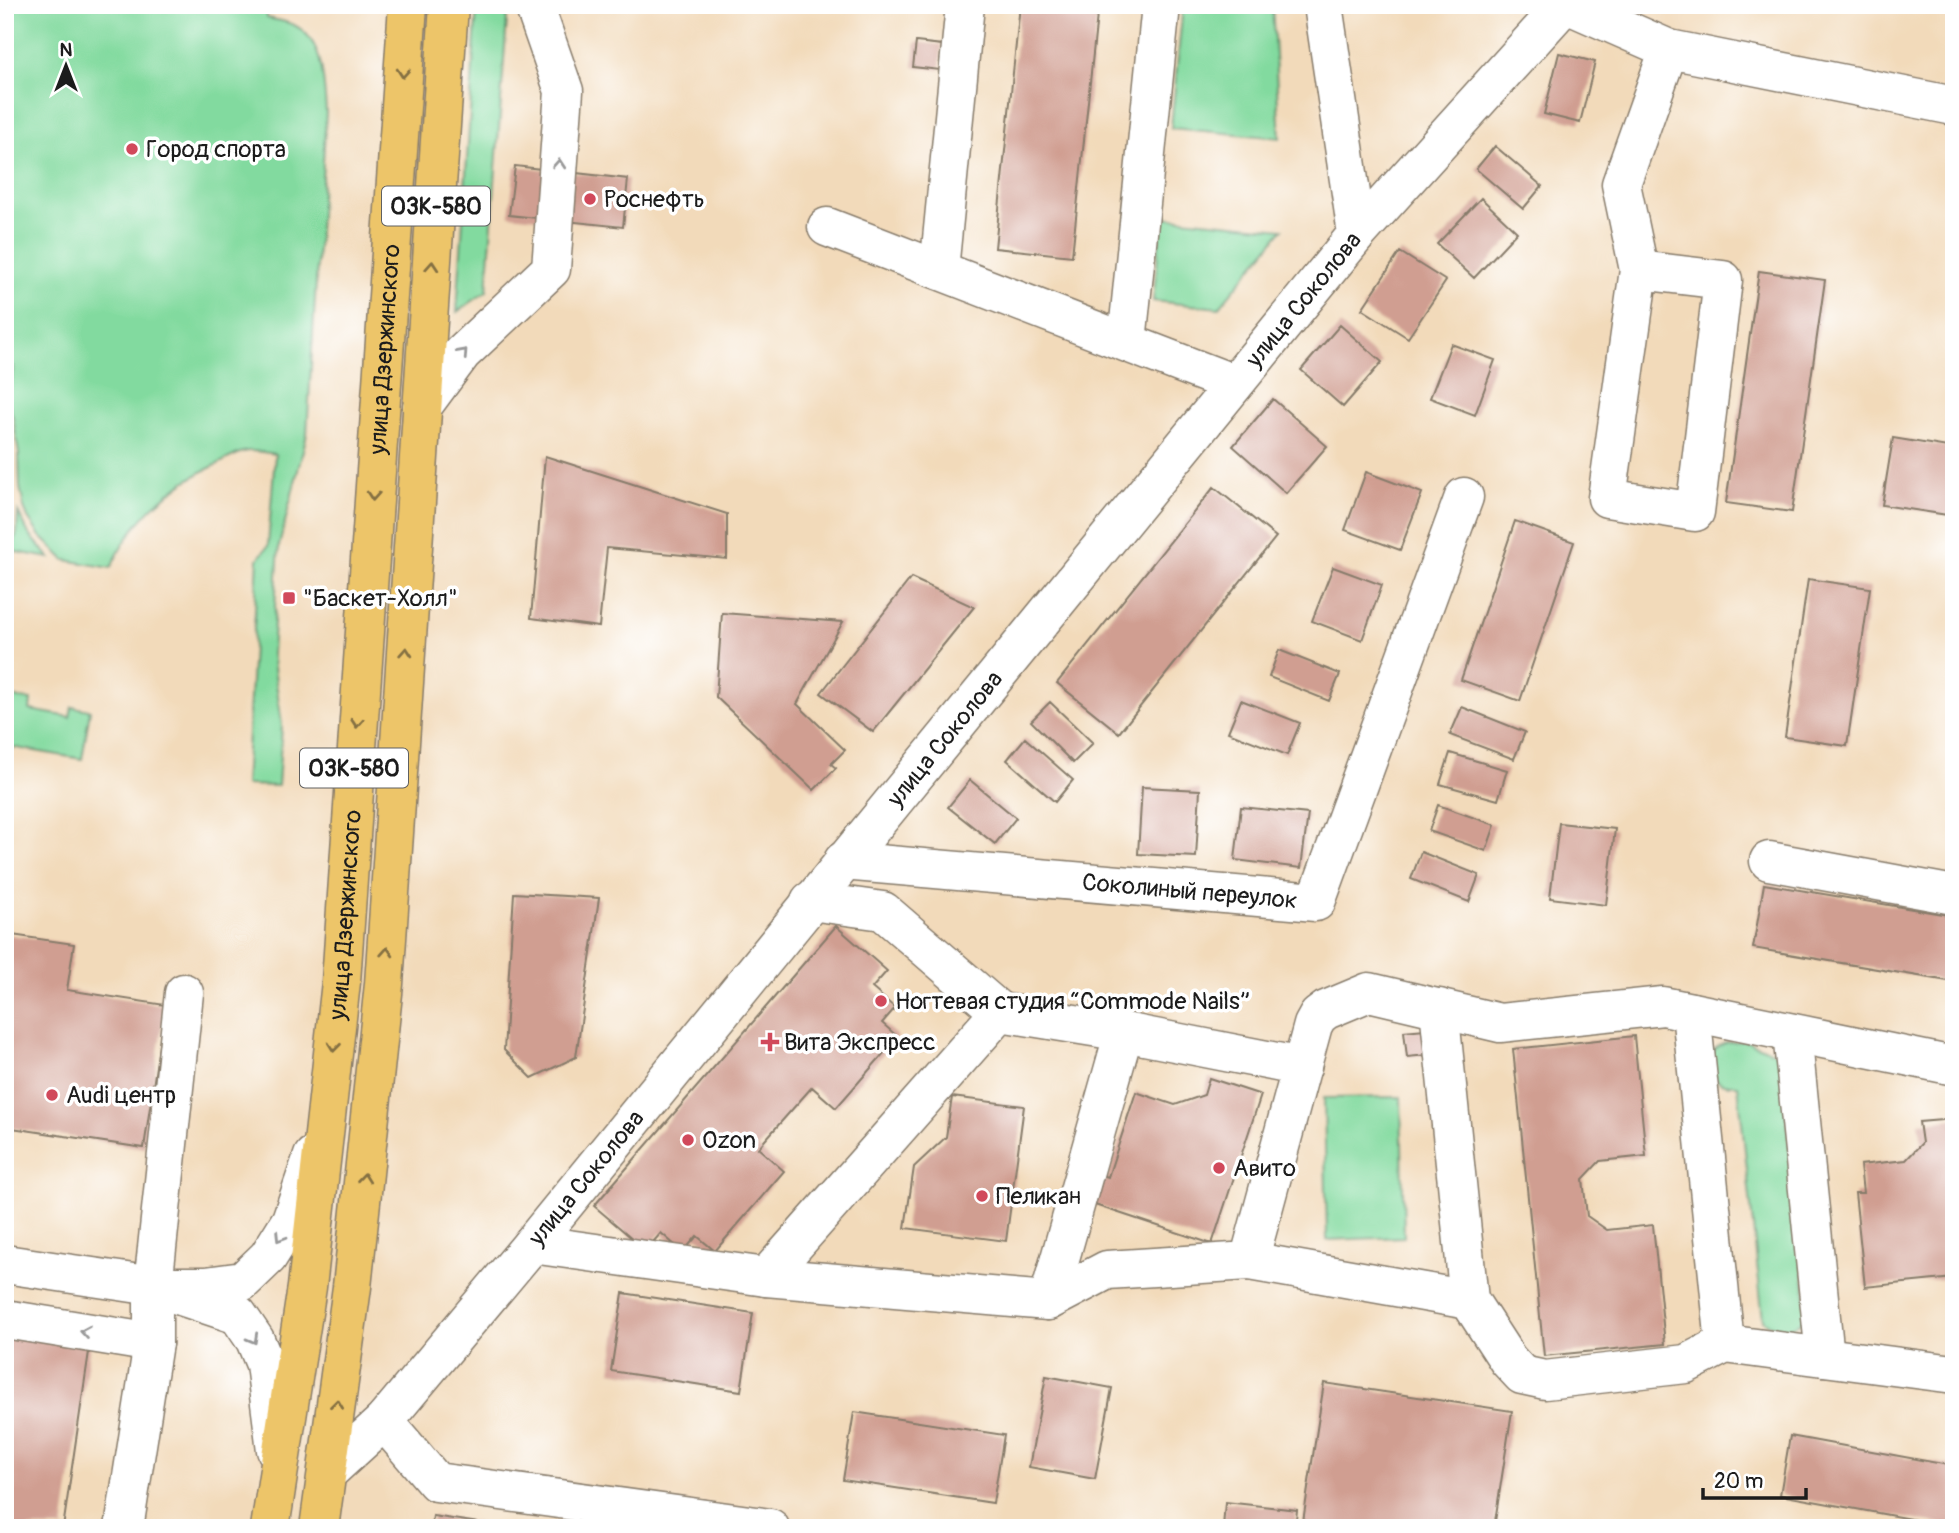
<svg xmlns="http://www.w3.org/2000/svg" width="1959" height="1533" font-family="Pangolin,sans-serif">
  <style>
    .green { fill: #82da9f; stroke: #4f7b5e; stroke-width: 2 }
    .building { fill: #d09e91 }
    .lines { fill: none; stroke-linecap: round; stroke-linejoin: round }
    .minor-casing { stroke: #877b6b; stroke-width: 41 }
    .major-casing { stroke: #877b6b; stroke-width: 41 }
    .minor { stroke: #fff; stroke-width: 38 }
    .major { stroke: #edc569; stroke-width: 38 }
    .oneway { stroke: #847042 }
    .oneway2 { stroke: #999 }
    .poi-dot { fill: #d1495b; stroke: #fff; stroke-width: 2.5 }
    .labels { text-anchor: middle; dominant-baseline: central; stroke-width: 7; stroke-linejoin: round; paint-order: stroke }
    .shield { fill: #fff; stroke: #606060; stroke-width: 2 }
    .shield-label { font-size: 23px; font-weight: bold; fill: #1c1c1c }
    .poi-label { font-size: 24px; fill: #1c1c1c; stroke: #fff; text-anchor: start }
    .street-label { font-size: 24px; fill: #1c1c1c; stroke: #fff }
  </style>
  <rect width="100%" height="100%" fill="#fff"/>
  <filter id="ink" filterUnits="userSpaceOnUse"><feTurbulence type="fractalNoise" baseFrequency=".0143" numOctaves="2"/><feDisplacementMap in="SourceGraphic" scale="14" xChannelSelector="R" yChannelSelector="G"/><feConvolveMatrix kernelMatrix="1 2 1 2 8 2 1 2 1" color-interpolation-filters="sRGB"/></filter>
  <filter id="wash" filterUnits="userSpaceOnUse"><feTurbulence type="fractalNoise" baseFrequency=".00686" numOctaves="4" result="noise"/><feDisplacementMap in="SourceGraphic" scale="28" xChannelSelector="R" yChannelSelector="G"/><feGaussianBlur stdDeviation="1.57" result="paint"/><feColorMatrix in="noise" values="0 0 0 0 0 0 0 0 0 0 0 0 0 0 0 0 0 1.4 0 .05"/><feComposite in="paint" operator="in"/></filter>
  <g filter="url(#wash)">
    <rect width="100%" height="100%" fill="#f2daba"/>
    <path class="green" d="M5,5H267V18C276,20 286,21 294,25C324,39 324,84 326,112L307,434L279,546L272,653L282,725L278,786L245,785L258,559L268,546L275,454C266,453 252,449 243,452C234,455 226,460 218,464C170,485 132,520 111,568L65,560L40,536L28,518L24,508L20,487L19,454L13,418L6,394L11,381L13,367L5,354Z
      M477,5H508L487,291L457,312Z
      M1183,5H1272L1280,138L1171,128Z
      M1162,217L1283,229L1219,308L1153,301Z
      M5,437L7,438C10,470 13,499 5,530Z
      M18,512L29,534L50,558L11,551L17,532Z
      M5,696L31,700L30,710L70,717L72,707L90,710L82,759L5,746Z
      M1746,1041L1780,1054L1808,1315C1794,1331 1779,1333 1763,1320L1738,1085C1727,1085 1721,1085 1713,1077L1712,1052C1722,1041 1732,1042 1746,1041Z
      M1401,1097L1404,1237L1327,1240L1324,1098Z"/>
    <g id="blocks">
      <path class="building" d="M1020,5H1098L1072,256L995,248Z
        M916,42L942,45L940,70L913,67Z
        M1559,53L1595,62L1580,123L1544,114Z
        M1495,146L1542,186L1523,209L1476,169Z
        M515,166L628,179L623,227L509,215Z
        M1481,198L1517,232L1474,278L1437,244Z
        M1400,252L1446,281L1408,338L1362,309Z
        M1759,271L1825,280L1792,512L1726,503Z
        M1340,325L1382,362L1343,407L1301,370Z
        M1451,344L1495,360L1475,415L1430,398Z
        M1273,399L1327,446L1286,493L1233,446Z
        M1893,438L1954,448V516L1882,505Z
        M545,456L727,514V559L607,548L599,627L531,618Z
        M1366,472L1422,493L1400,550L1345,530Z
        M1214,487L1276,537L1119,733L1057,683Z
        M1515,521L1574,542L1520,701L1461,680Z
        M1333,567L1382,585L1362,640L1312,621Z
        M911,578L974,607L873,732L821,693Z
        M1808,579L1870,588L1847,746L1785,737Z
        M722,613L843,622L797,704L845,750L831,764L836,768L814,790L716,697Z
        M1279,650L1340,674L1329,701L1269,677Z
        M1241,700L1300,723L1287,755L1228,732Z
        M1050,702L1093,743L1073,763L1031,721Z
        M1462,707L1525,732L1514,759L1450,735Z
        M1025,738L1073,780L1055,802L1007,760Z
        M1450,753L1507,770L1498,800L1440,784Z
        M970,780L1016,818L995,844L948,807Z
        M1142,787L1200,790L1196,857L1138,854Z
        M1438,805L1495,825L1486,851L1429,831Z
        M1241,807L1308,814L1301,868L1235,860Z
        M1559,823L1615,829L1606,905L1550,898Z
        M1421,852L1479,875L1469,902L1411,879Z
        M1764,884L1954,916V982L1753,948Z
        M514,893L599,898L576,1057L532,1078L504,1050Z
        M836,926L887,971L872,988L895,1008L882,1023L898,1037L836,1108L812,1087L758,1148L784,1171L715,1251L697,1236L683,1252L661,1233L646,1250L594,1206Z
        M5,934L74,944L67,990L165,1005L144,1148L5,1127Z
        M1425,1029L1428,1055L1407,1057L1404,1031Z
        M1634,1036L1646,1156L1600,1161L1583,1179L1587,1216L1607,1230L1653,1225L1665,1344L1544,1356L1513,1049Z
        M1209,1078L1261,1095L1212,1244L1092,1204L1102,1175L1108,1177L1136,1092L1175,1105L1204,1095Z
        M952,1097L1024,1106L1006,1241L905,1228L914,1167L946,1137Z
        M1954,1119V1278L1865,1287L1855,1193H1863L1860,1165L1906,1160L1922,1143L1919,1122Z
        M623,1293L753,1313L741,1391L611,1371Z
        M5,1333L90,1345L63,1528H5Z
        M1046,1376L1112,1388L1095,1479L1029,1467Z
        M1324,1383L1512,1411L1494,1528H1302Z
        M854,1412L1004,1435L993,1503L843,1480Z
        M1790,1436L1954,1466V1527L1780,1495Z
        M1225,1502L1297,1510L1295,1528H1223Z
        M433,1516L499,1526V1528H431Z"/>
    </g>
  </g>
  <g filter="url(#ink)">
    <use href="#blocks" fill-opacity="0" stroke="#877b6b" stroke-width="2"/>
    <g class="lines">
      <g class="minor-casing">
        <g id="minor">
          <path d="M1323,5L1357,234"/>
          <path d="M1569,5L1669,49L1954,106"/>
          <path d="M827,227L1234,384"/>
          <path d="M939,270L965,5"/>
          <path d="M1639,270L1723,280L1695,512L1607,498L1639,270L1621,184L1669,49"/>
          <path d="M1127,342L1161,5"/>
          <path d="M422,407L462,353L551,269L564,91L534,5"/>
          <path id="s1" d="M843,861L1316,902L1464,497"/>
          <path d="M1769,861L1954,895"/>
          <path d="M1439,1008L1469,1300"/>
          <path d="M1000,1012L1124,1032L1302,1067"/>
          <path d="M1691,1012L1725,1344"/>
          <path d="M1792,1033L1825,1357"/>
          <path d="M532,1244L766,1277L1000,1012L883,911L810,901"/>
          <path d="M1249,1261L1469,1300L1508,1360L1522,1375L1545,1380L1686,1364L1725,1344L1954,1374"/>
          <path d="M5,1264L153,1286H206L243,1281L268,1257L291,1220L313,1156"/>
          <path d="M766,1277L1048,1301L1107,1270L1249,1261L1313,1025L1318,1016L1326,1010L1369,992L1500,1023L1663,1006L1954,1066"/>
          <path d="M175,1294L238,1315L255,1340L265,1364L276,1450"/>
          <path d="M1048,1301L1124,1032"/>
          <path d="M5,1319L153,1343"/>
          <path d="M384,1421L436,1482L770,1528"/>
          <path id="s2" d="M328,1472L384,1421L532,1244L1357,234L1564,5"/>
          <path d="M124,1528L153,1343V1286L184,993"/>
        </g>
      </g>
      <g class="major-casing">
        <g id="major">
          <path id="s3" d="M270,1528L307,1287L341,982L408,5"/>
          <path d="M319,1528L352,1287L384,984L449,5"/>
        </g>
      </g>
      <use href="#minor" class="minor"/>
      <use href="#major" class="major"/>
    </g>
    <defs><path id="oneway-chevron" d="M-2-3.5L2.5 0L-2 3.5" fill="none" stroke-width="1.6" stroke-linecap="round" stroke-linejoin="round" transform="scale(1.75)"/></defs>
    <g class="oneway">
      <use href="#oneway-chevron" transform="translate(403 73) rotate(94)"/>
      <use href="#oneway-chevron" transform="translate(432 266) rotate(-86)"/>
      <use href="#oneway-chevron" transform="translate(373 496) rotate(94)"/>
      <use href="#oneway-chevron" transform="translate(406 652) rotate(-86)"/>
      <use href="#oneway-chevron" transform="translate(357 723) rotate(94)"/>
      <use href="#oneway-chevron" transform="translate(387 952) rotate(-86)"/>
      <use href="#oneway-chevron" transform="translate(334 1047) rotate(96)"/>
      <use href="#oneway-chevron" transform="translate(364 1178) rotate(-84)"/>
      <use href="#oneway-chevron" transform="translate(337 1404) rotate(-83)"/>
    </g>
    <g class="oneway2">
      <use href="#oneway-chevron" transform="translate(559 164) rotate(-86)"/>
      <use href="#oneway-chevron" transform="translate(463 353) rotate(-48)"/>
      <use href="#oneway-chevron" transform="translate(280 1237) rotate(122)"/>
      <use href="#oneway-chevron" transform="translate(85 1332) rotate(-171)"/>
      <use href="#oneway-chevron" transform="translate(253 1339) rotate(61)"/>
    </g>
  </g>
  <g class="poi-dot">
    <circle cx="132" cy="149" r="7"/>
    <circle cx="590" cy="199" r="7"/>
    <rect x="282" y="591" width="14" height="14" rx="3.5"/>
    <circle cx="881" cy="1001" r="7"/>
    <path d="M766.5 1031.5h7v7h7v7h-7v7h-7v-7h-7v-7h7z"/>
    <circle cx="52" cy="1095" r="7"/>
    <circle cx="688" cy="1140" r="7"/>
    <circle cx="1219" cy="1168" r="7"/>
    <circle cx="982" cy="1196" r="7"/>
  </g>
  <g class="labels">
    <g class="shield">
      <rect x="382" y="186.5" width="108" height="39" rx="5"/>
      <rect x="300" y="748.5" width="108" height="39" rx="5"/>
    </g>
    <g class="shield-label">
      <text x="436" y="206">03К-580</text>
      <text x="354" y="768">03К-580</text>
    </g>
    <g class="poi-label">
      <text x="146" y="149">Город спорта</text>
      <text x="604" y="199">Роснефть</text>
      <text x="303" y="598">"Баскет-Холл"</text>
      <text x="895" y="1001">Ногтевая студия “Commode Nails”</text>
      <text x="784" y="1042">Вита Экспресс</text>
      <text x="66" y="1095">Audi центр</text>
      <text x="702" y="1140">Ozon</text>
      <text x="1233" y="1168">Авито</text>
      <text x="996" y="1196">Пеликан</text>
    </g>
    <g class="street-label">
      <text stroke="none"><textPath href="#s2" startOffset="1526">улица Соколова</textPath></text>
      <text stroke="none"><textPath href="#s3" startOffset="1185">улица Дзержинского</textPath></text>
      <text stroke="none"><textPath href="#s2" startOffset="959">улица Соколова</textPath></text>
      <text stroke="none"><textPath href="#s1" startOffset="348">Соколиный переулок</textPath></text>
      <text stroke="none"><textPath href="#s3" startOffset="618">улица Дзержинского</textPath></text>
      <text stroke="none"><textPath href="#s2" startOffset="392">улица Соколова</textPath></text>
    </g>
  </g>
  <rect width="1959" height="1533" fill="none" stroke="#fff" stroke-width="28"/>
  <g transform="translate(66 66)" stroke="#ffffff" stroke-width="5" paint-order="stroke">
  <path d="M0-5L12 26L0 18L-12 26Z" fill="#1c1c1c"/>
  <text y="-10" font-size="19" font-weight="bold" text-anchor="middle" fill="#1c1c1c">N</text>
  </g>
  <path d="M1703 1488v10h103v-10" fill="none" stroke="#1c1c1c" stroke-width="3.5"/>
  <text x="1714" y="1488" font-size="21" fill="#1c1c1c" stroke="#ffffff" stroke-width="5" paint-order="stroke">20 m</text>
</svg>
